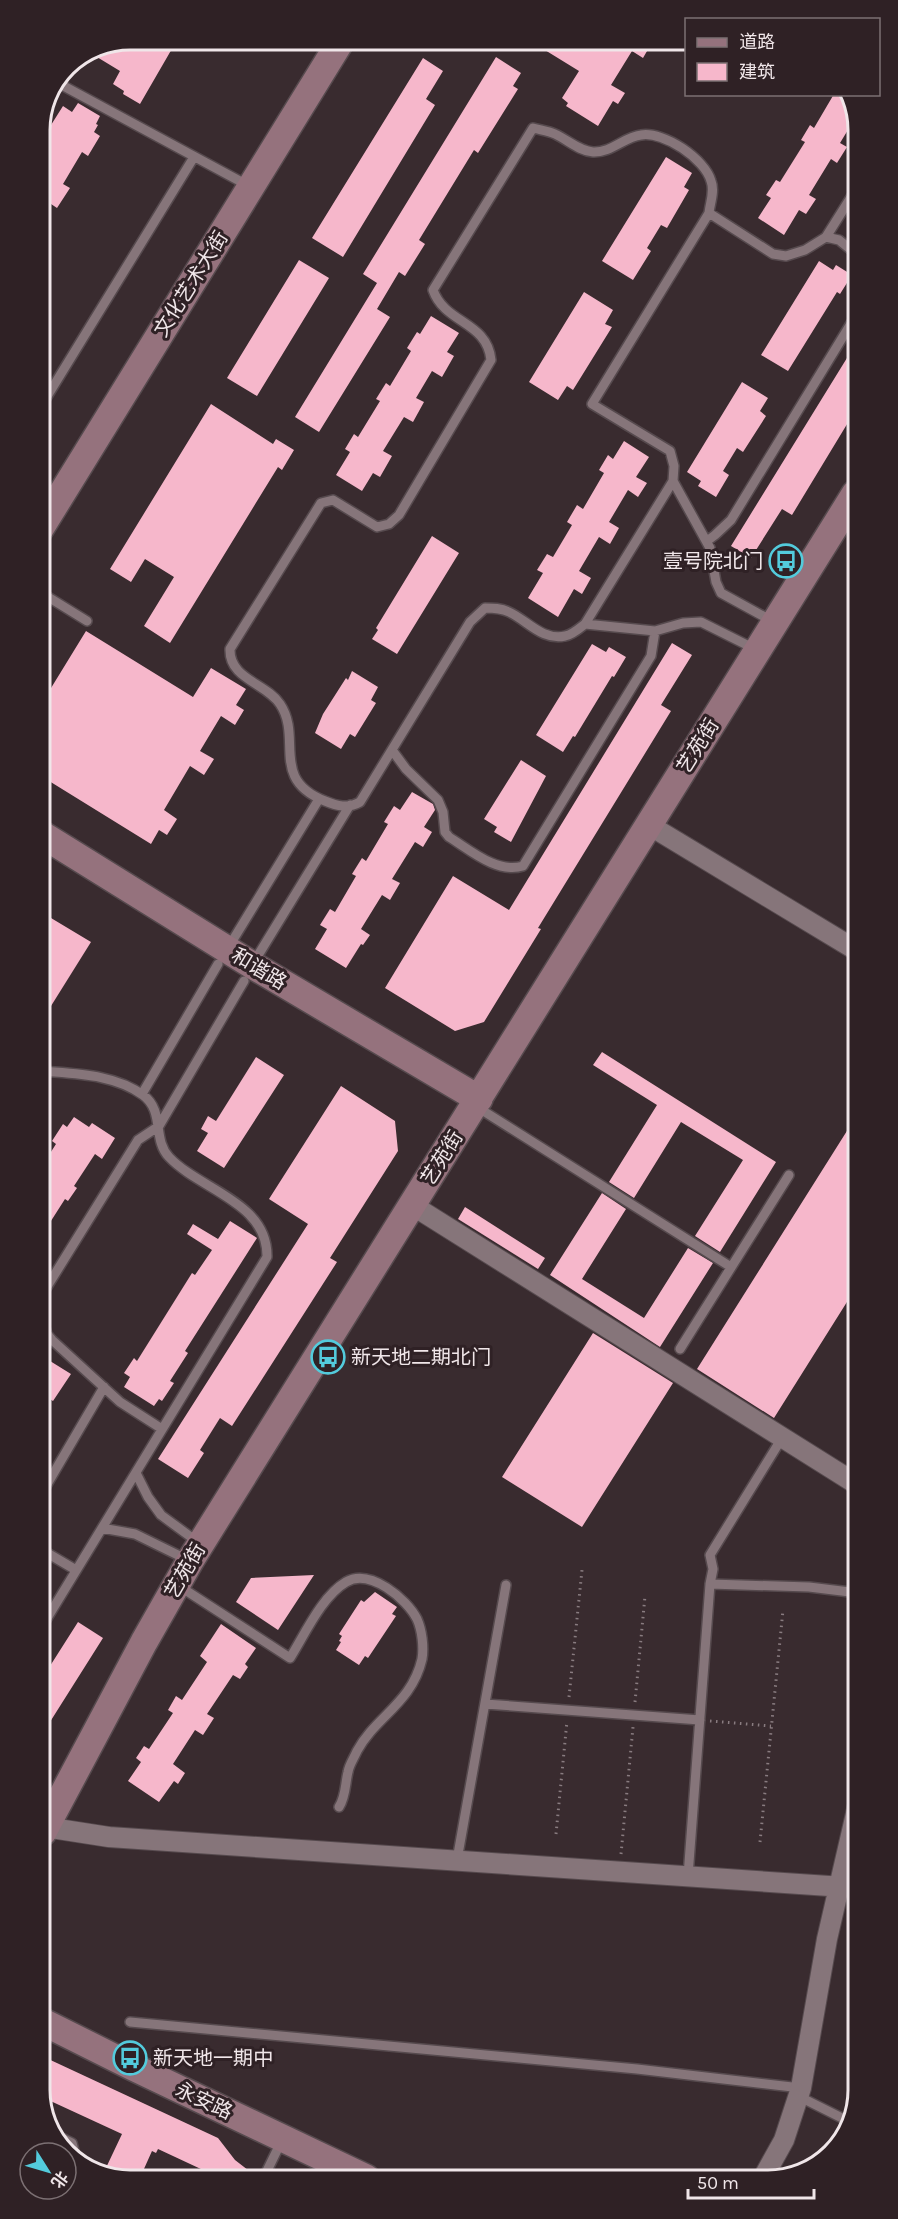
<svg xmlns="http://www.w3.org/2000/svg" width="898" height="2219" font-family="Karla,'Noto Sans SC',sans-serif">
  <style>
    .building { fill: #f6b7cb }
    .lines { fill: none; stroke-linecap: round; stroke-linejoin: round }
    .lane-casing { stroke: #564a4e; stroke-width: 12 }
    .street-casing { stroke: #564a4e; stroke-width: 22 }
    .secondary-casing { stroke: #564a4e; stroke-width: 30 }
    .path { stroke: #897c80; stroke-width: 3; stroke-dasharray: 1.5 4.5; stroke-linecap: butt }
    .lane { stroke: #86757a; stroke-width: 9 }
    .street { stroke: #86757a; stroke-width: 20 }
    .secondary { stroke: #95727d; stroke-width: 27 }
    .labels { text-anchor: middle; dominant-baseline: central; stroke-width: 6; stroke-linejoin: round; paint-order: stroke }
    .street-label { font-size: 20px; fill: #f0e6e9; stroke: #2f2125 }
    .poi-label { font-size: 20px; fill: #f0e6e9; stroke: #2f2125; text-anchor: start }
    .rim { fill: none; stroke: #f0e6e9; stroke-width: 3 }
  </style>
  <rect width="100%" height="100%" fill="#392b2f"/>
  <path class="building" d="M138,39H161L173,47L140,104L123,94L124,91L113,84L120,71L92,54L124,41L134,47Z
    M527,39H654L643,58L632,51L611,85L625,93L618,104L613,101L598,126L566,106L568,103L562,98L579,71Z
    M496,57L521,73L513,86L518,89L478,153L474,150L419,240L425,244L405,276L399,272L377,309L390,317L319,432L295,417L377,283L363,274Z
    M423,58L443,71L426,99L435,105L343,257L312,238Z
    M834,94H850L854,101V120L840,143L847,147L837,163L831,159L809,195L816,199L806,214L799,210L784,235L758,218L771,198L766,195L776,180L780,182L805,142L801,140L810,125L814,128Z
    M78,103L100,116L96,124L98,125L94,132L100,136L88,156L82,152L66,179L63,184L70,188L57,208L51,204L39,223V144L63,106L72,112Z
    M666,157L692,173L684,187L689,190L667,228L661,225L647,248L651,251L633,280L602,261Z
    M299,260L329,278L257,396L227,378Z
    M819,261L833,270L836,265L852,275L840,294L837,292L788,371L761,355Z
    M584,292L613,310L605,324L612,327L573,390L567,386L558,400L529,382Z
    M431,316L459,333L447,352L454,356L442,377L432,371L416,398L424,402L413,422L404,417L383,451L392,456L380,477L373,473L362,491L336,475L350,452L345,449L354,434L358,437L380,401L376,399L386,383L390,386L411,351L407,348L417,332L420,334Z
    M855,345V411L792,515L782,509L751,558L731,546Z
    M742,382L768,398L760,411L766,416L743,452L737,448L723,471L729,475L716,497L698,486L701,481L687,472Z
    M211,404L273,444L276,439L294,450L282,470L278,467L170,643L144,626L174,577L145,559L131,582L110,569Z
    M624,441L649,457L636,477L647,483L638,497L628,490L609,522L619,528L610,544L599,537L579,571L591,578L582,594L574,589L558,617L528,598L543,573L537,570L547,554L553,557L572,525L567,522L577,505L583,509L604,473L599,470L608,455L613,459Z
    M432,536L459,553L397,654L372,639L378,630L376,628Z
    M86,631L193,697L211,668L246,689L236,705L244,710L235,725L221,716L200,751L214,759L204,775L190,766L164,810L177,819L167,835L159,830L151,844L41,776L40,706Z
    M672,643L692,655L661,705L671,711L538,928L541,929L484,1022L455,1031L385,988L453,876L509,910Z
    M592,644L606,652L609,647L626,657L614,677L612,676L575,737L573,736L563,752L536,735Z
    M352,671L378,687L371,700L376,703L355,737L350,734L341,749L315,733L323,714L346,678L348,680Z
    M521,760L546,776L511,842L494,832L497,827L484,819Z
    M412,792L433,804L435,810L424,827L432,832L423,847L415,842L392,879L400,883L390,900L382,895L361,929L370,935L363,945L361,944L346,968L315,949L327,929L320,925L330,909L335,912L356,876L352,874L362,858L366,861L388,824L384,822L394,806L400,810Z
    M41,912L91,942L41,1022Z
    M602,1052L776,1162L720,1252L695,1236L743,1160L681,1122L634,1198L609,1182L657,1105L593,1065Z
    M256,1057L284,1075L224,1168L197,1151L208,1133L201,1129L208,1116L216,1121Z
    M341,1086L395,1121L398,1151L330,1258L337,1262L232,1426L220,1418L200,1450L204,1453L188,1478L158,1459L308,1224L269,1199Z
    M857,1115V1286L774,1418L697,1369Z
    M74,1117L89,1127L92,1123L115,1138L102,1159L95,1154L74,1186L77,1188L68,1201L65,1199L42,1235V1166L56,1144L52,1141L63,1124L67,1127Z
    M602,1193L626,1209L582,1279L644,1318L688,1248L713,1263L660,1347L550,1275Z
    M465,1207L545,1258L538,1269L458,1219Z
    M230,1221L257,1238L185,1351L188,1353L170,1381L174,1383L162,1401L159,1399L154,1406L124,1387L130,1377L124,1373L134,1358L137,1361L192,1273L195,1275L212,1250L187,1234L193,1224L218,1239Z
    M593,1333L673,1383L582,1527L502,1477Z
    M42,1356L71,1374L53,1401L42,1394Z
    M314,1575L278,1630L236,1602L251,1578Z
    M375,1592L397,1607L392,1614L396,1616L368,1658L365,1656L359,1665L336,1650L341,1642L339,1641L342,1636L339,1634L361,1600L364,1602Z
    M78,1622L103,1638L43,1733V1677Z
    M221,1624L256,1648L245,1664L248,1667L240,1679L233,1675L207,1714L214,1718L203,1735L195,1730L173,1764L185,1773L178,1784L174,1781L159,1802L128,1781L141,1762L136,1758L144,1746L149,1749L173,1713L168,1710L176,1696L182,1700L207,1662L200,1656Z
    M44,2057L218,2138L235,2160L257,2177L256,2179H211L203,2170L158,2149L156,2153L152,2151L139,2180H123L104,2172L122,2134L44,2098Z"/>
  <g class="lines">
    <g class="lane-casing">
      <path id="lane" d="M180,39L186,43
        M58,83L249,186
        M533,128C540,130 549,131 555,134C568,140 579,151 593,152C611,153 624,137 641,135C664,131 705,159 711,181C715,191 710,203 709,213L592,404L670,451L674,466L673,481L585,624C580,628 572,635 565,636C542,641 527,620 509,612C501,608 493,608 485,608L470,622L360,802C348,809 337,806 325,801C269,779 303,738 280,704C266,683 229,679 230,649L321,503L333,500L377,527L389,524L399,515L491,360C487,321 445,324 433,290Z
        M709,213L773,254L786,256L805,250L826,237L855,191
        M826,237L839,240L855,253
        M40,408L194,157
        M673,481L710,548L716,582L721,593L774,622
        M707,541L715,535L731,520L855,317
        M40,592L87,621
        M585,624L655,631L683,623L701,622L755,649
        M392,750L406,769L438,800L443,812L445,832L449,837C470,850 497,874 523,866L651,656L655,631
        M228,948L319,799
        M254,962L350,805
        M41,1071C76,1074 114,1074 143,1095C165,1111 152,1139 169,1157C200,1190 268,1202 267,1257L43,1625
        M142,1094L218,964
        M477,1107L731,1267
        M42,1301L45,1290L138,1140L159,1126L244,981
        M42,1319L47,1334L52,1340L120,1402L162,1429
        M680,1349L789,1175
        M136,1473L148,1497L161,1515L199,1543
        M42,1493L104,1387
        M102,1528L135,1534L188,1560
        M42,1550L76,1570
        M710,1584L713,1569L710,1555L782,1438
        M179,1586L290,1658C305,1634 322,1596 346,1582C370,1568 407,1599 417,1619C422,1630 424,1647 422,1659C412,1703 375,1717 357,1751C354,1758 349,1765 348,1772C345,1784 346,1796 339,1807
        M485,1704L700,1720
        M457,1860L506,1585
        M688,1876L710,1584L809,1587L858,1593
        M130,2022L637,2069L801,2088
        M798,2096L848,2121
        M56,2135L72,2143L77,2162
        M263,2179L282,2140"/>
    </g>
    <g class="street-casing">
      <path id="street" d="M649,825L856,950
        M412,1205L858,1485
        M45,1827L109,1837L859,1888
        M764,2176L784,2140L801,2088L827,1939L858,1805"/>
    </g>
    <g class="secondary-casing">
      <path id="secondary" d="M40,529L342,39
        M41,834L252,965L479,1099
        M43,1832L144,1642L190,1561L855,494
        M43,2022L133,2067L366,2178"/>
    </g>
    <path class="path" d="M569,1697L582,1570
      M635,1702L645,1596
      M710,1721L771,1726
      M556,1834L567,1721
      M760,1842L783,1610
      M621,1854L633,1727"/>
    <use href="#lane" class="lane"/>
    <use href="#street" class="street"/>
    <use href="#secondary" class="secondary"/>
  </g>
  <defs>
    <g id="bus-ring" transform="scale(1.725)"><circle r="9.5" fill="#2f2125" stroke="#53cbdc" stroke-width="1.5"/><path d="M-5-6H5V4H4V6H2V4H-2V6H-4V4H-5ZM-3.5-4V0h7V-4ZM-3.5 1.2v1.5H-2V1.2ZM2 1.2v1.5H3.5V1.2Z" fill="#53cbdc"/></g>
  </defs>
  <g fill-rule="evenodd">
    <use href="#bus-ring" x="786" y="561"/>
    <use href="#bus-ring" x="328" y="1357"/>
    <use href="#bus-ring" x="130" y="2058"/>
  </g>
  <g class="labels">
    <g class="street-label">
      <text transform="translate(191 284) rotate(-58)">文化艺术大街</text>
      <text transform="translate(698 746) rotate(-58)">艺苑街</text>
      <text transform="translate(259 969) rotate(31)">和谐路</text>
      <text transform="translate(442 1158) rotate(-58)">艺苑街</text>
      <text transform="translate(185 1571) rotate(-60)">艺苑街</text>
      <text transform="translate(204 2101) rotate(25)">永安路</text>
    </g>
    <g class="poi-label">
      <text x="763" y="561" text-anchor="end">壹号院北门</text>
      <text x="351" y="1357">新天地二期北门</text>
      <text x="153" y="2058">新天地一期中</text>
    </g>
  </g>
  <path d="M0 0H898V2219H0ZM130 50H768A80 80 0 0 1 848 130V2090A80 80 0 0 1 768 2170H130A80 80 0 0 1 50 2090V130A80 80 0 0 1 130 50Z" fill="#2f2125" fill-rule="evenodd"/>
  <path class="rim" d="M130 50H768A80 80 0 0 1 848 130V2090A80 80 0 0 1 768 2170H130A80 80 0 0 1 50 2090V130A80 80 0 0 1 130 50Z"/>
  <rect x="685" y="18" width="195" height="78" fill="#2f2125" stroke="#7c7073" stroke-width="1.5"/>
  <rect x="697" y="38" width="30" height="9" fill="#95727d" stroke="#7c7073" stroke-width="1.5"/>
  <text x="739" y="48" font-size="18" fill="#f0e6e9">道路</text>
  <rect x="697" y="63" width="30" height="18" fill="#f6b7cb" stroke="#7c7073" stroke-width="1.5"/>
  <text x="739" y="78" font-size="18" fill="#f0e6e9">建筑</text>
  <g transform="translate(48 2171) rotate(127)"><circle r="28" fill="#2f2125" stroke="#7c7073" stroke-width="1.5"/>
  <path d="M0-4.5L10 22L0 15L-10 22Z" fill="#53cbdc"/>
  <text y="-9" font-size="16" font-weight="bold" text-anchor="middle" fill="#f0e6e9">北</text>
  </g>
  <path d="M688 2189v9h126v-9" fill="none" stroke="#f0e6e9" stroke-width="3"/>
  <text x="697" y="2189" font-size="18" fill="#f0e6e9" stroke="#2f2125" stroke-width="4.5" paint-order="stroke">50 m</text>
</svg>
